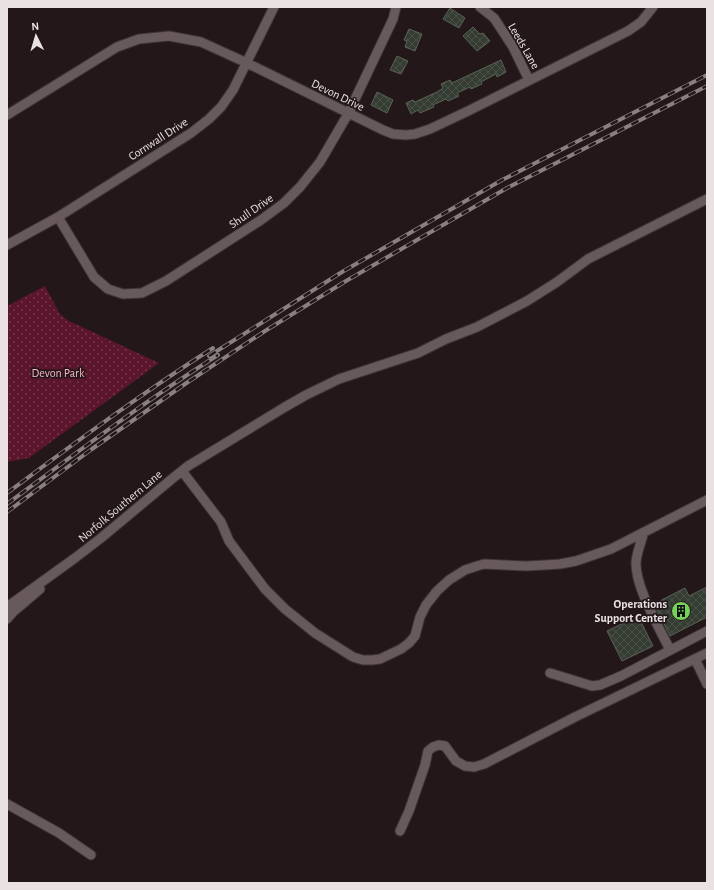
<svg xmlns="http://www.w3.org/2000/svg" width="714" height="890" font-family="'Alegreya Sans',sans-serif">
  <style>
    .park { fill: url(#park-dots) }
    .building { fill: url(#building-cross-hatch); stroke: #596257 }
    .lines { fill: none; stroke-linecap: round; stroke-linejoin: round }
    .minor-casing { stroke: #3d3536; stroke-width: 11 }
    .minor { stroke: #68595c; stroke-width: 9 }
    .rail-casing { stroke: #8a7f81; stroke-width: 4 }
    .rail { stroke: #231719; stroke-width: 2.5; stroke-dasharray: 8; stroke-linecap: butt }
    .labels { text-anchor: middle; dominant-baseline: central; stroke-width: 3.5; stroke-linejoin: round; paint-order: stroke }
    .street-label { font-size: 12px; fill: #eae1e3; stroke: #231719 }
    .park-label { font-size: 12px; fill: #fbb5c4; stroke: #231719 }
    .poi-label { font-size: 12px; font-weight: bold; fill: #eae1e3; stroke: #231719; text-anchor: end }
  </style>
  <defs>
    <pattern id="park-dots" width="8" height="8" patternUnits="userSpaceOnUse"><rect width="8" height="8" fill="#5b152c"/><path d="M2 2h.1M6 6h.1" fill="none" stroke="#73374a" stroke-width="1.8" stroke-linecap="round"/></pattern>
    <pattern id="building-cross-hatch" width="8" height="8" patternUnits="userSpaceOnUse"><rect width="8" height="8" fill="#353d33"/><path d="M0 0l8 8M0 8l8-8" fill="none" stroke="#495047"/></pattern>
  </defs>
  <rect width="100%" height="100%" fill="#231719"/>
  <path class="park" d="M45,286L60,314L67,320L159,363L29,458L7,462V306Z"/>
  <path class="building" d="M450,8L465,18L459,28L443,19Z
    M473,27L480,34L483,33L490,41L477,51L463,36Z
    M409,29L422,34L415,51L405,47L407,41L404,40Z
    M397,56L408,61L401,74L390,70Z
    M501,60L506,72L497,77L496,74L481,82L482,84L471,89L470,87L457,93L459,96L448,101L446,99L433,105L434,107L420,113L418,110L411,114L406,103L413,100L415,102L437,92L443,88L441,84L450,80L452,83Z
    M377,92L393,100L387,113L371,105Z
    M707,587V617L670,636L654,604L685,588L689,596Z
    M638,616L653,646L622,661L607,631Z"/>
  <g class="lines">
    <g class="minor-casing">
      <path id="minor" d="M480,7L494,18L513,47L529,80
        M7,115L117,47L139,39L169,36L201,42L247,63L383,130L393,134L406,135L415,134L430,129L468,111L628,31L641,22L653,7
        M58,217L94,277L108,289L123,294L142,293L166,281L261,220L284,203L300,187L320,162L348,114L393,19L396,7
        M7,245L58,217L191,133L209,119L221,107L233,90L274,7
        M182,471L221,522L229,541L265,589L285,609L315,633L353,657L363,660H372L380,659L401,649L409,643L415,636L420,617L426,605L437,591L449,580L465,570L477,566L484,564L526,566L545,565L560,564L576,561L611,549L707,500
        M644,532C641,542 637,552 636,562C635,587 659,627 670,650
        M7,607L75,558L101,538L173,478L188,466L285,407L306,395L339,379L418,353L446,339L477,327L527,301L557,282L588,259L707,199
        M7,619L13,612L40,589
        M695,659L707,684
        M550,673L592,686L600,685L621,676L707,631
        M7,804L59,833L91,855
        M400,831L409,811L425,765L428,751L433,747L439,745L445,746L456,761L465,766L474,767L484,764L575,717L707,653"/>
    </g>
    <use href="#minor" class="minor"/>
    <g class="rail-casing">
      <path id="rail" d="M209,356L342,272L502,180L707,75
        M7,493C75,443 142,393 213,348
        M7,504C76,453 145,401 218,355
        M7,512L92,449L185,384L265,331L346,281L507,188L707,86"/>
    </g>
    <use href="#rail" class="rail"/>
  </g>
  <defs>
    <g id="building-disc" transform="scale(1)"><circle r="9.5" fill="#75d25b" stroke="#231719"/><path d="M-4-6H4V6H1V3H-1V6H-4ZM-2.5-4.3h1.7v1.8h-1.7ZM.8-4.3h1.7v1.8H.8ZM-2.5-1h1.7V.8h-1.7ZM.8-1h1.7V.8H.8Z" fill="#111"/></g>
  </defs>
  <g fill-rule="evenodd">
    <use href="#building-disc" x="681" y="611"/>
  </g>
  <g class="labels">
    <g class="street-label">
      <text transform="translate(524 46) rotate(60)">Leeds Lane</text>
      <text transform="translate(338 95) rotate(26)">Devon Drive</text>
      <text transform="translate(158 139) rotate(-33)">Cornwall Drive</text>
      <text transform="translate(251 211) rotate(-35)">Shull Drive</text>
      <text transform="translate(120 506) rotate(-40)">Norfolk Southern Lane</text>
    </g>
    <g class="park-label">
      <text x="58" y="373">Devon Park</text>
    </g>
    <g class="poi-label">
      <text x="667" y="604">Operations<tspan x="667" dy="14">Support Center</tspan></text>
    </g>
  </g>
  <rect width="714" height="890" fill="none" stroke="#eae1e3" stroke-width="16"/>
  <g transform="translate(36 36) rotate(355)" stroke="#231719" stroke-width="3" paint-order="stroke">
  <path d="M0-3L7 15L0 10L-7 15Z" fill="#eae1e3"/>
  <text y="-6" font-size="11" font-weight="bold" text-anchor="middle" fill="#eae1e3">N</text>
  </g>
</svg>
